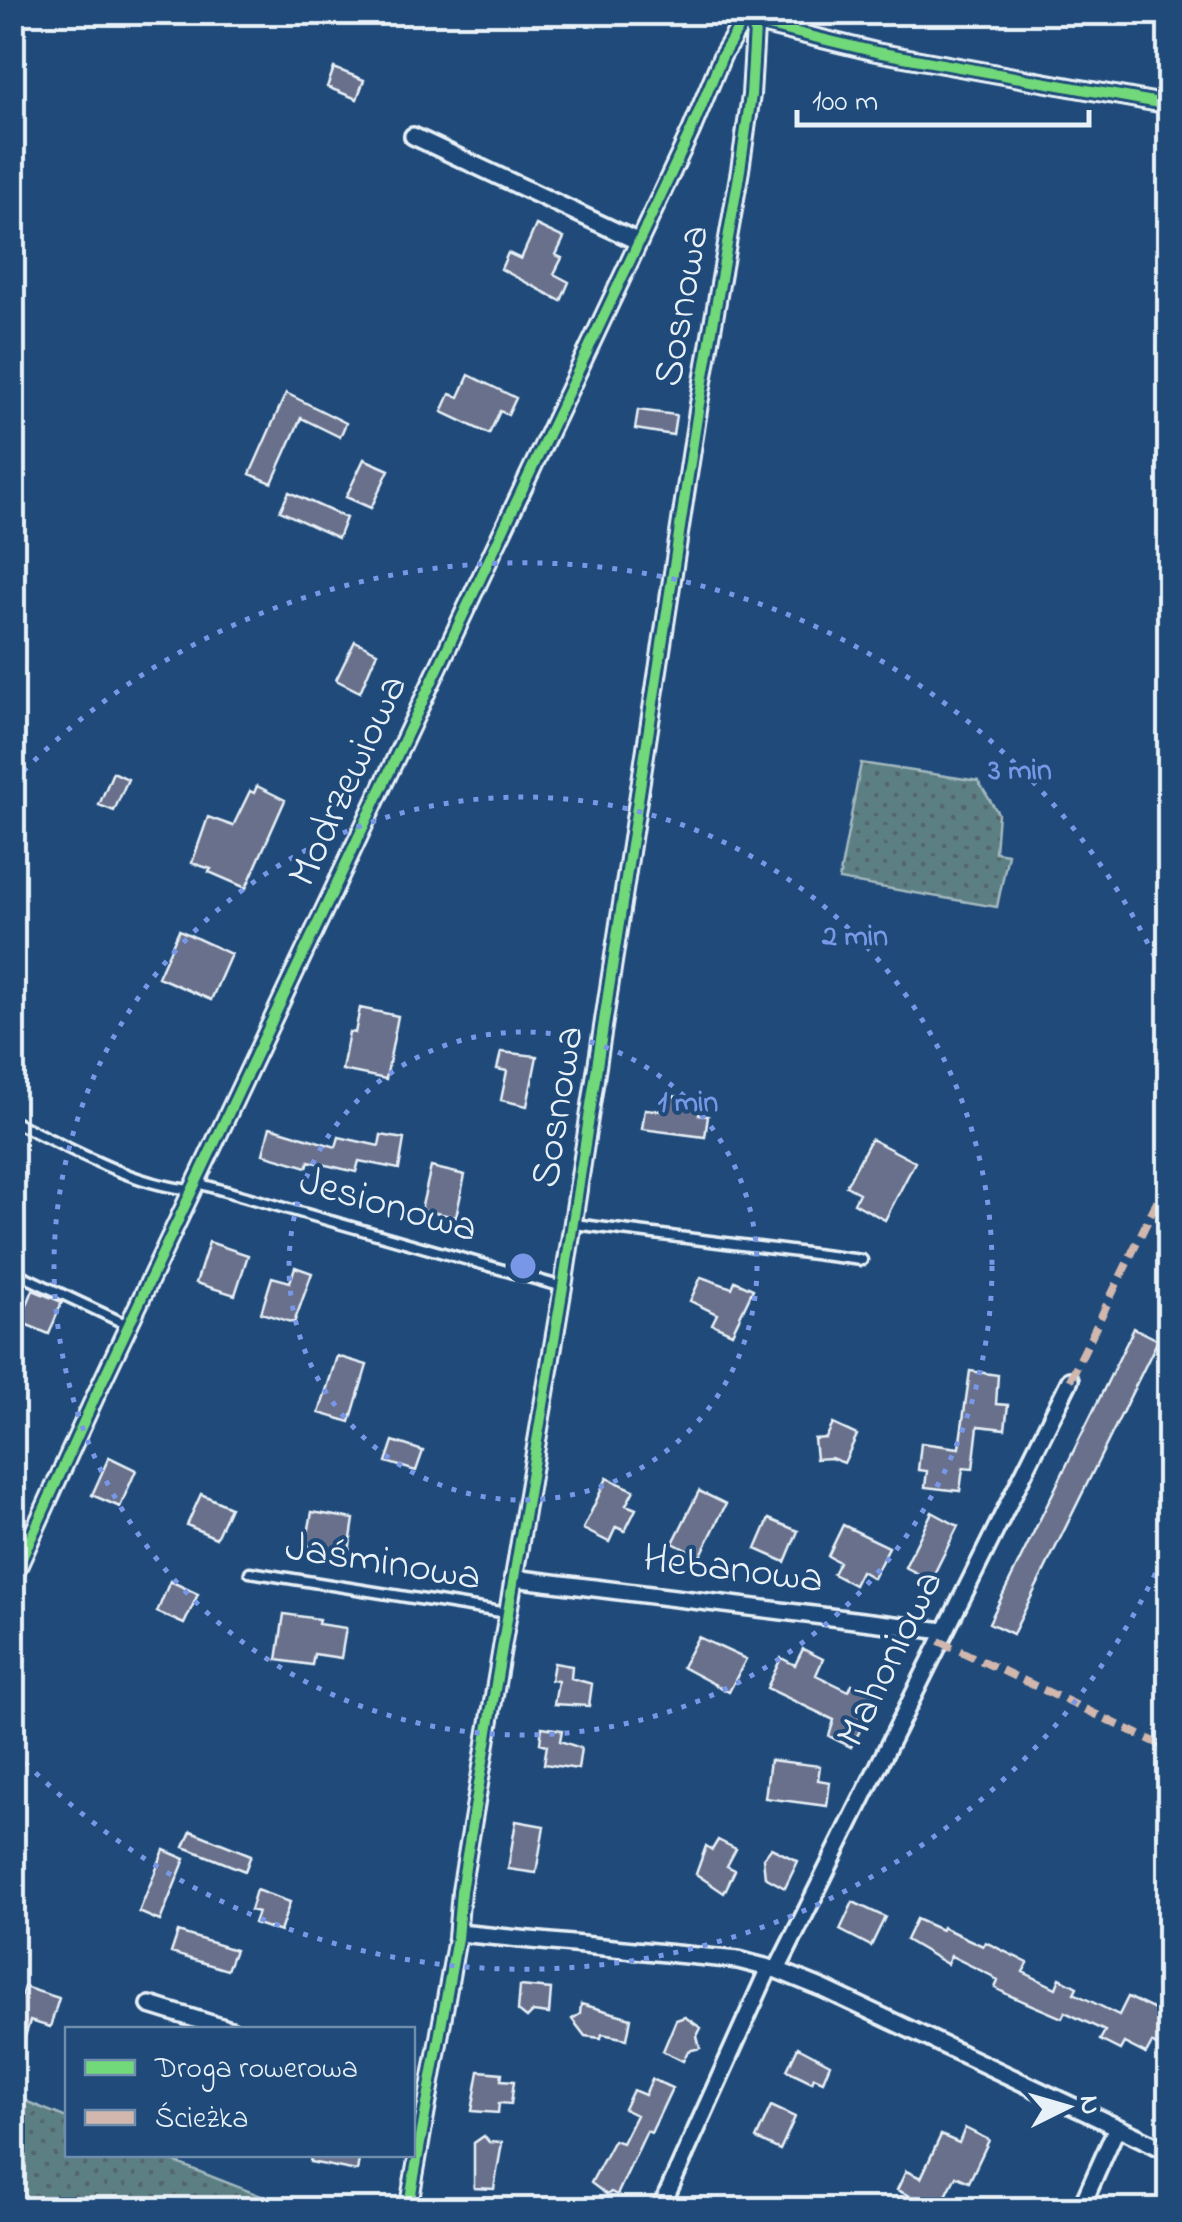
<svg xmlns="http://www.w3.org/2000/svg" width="1182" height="2222" font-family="'Indie Flower',sans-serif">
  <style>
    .grass { fill: url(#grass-dots); stroke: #a2b8be; stroke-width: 2.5 }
    .building { fill: #676f8b; stroke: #e8f1f8; stroke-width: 2.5 }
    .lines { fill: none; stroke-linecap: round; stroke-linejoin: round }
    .service-casing { stroke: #e8f1f8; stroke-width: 15 }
    .minor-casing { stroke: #e8f1f8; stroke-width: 22 }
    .service { stroke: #1f4a7a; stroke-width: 8 }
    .minor { stroke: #1f4a7a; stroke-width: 15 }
    .quiet { stroke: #d1b7ad; stroke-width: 8; stroke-dasharray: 15 8; stroke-linecap: butt }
    .cycleway-casing { stroke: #1f4a7a; stroke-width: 16 }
    .cycleway { stroke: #71d979; stroke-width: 10 }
    .ring { fill: none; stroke: #7897e6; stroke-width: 5; stroke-dasharray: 5 10 }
    .labels { text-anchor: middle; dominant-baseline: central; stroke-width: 8; stroke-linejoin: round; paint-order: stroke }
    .street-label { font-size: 42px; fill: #e8f1f8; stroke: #1f4a7a }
    .centre { fill: #7897e6; stroke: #1f4a7a; stroke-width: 5 }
    .ring-label { font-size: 30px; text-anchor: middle; font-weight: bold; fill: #7897e6; stroke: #1f4a7a; stroke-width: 8; stroke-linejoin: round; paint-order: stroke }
  </style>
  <defs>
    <pattern id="grass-dots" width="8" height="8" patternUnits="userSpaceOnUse" patternTransform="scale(2.5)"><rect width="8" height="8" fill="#5c7f84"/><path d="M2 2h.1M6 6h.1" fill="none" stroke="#52666a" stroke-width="1.8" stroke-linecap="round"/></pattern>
  </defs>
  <rect width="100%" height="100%" fill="#1f4a7a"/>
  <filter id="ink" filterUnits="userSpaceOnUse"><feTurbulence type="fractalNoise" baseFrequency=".01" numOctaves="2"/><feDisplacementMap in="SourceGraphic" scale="20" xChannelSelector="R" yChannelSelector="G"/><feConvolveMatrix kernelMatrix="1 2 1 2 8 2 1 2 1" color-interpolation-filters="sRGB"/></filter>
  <g filter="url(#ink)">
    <path class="grass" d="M861,763L978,781L998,813L995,852L1008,854L997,907L839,880Z
      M13,2096L67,2118L68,2154L157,2155L294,2209H13Z"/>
    <path class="building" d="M334,68L364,80L357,99L327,87Z
      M536,225L564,238L556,255L562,258L554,274L569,282L561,301L501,269L508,253L521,259Z
      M469,375L516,398L508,415L500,411L489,434L442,412L450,394L459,397Z
      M286,393L346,423L340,437L301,418L272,483L250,474Z
      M638,410L676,415L673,435L635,429Z
      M364,459L389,470L371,508L346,497Z
      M289,492L346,518L338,538L280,511Z
      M355,641L377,652L360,692L336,680Z
      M113,772L128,779L114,811L99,805Z
      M257,786L285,800L246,888L209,872L211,869L192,863L208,817L233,826L250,791L254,793Z
      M179,930L231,954L211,1000L158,977Z
      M360,1008L398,1016L386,1079L342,1070L349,1032L355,1033Z
      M501,1052L537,1056L527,1106L501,1100L507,1071L497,1069Z
      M665,1095L701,1100L699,1115L708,1116L705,1137L642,1129L645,1109L663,1111Z
      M270,1127L336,1147L339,1137L379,1146L381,1135L404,1139L399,1169L359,1161L356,1172L309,1161L307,1167L263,1154Z
      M871,1139L915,1162L885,1220L854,1203L859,1193L846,1186Z
      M431,1167L465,1175L456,1217L421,1210Z
      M209,1242L248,1255L235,1295L196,1283Z
      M295,1267L312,1273L294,1323L261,1313L272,1277L290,1282Z
      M701,1277L732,1288L735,1281L753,1289L732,1333L712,1324L717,1314L690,1301Z
      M33,1290L62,1302L49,1334L20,1322Z
      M1134,1328L1158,1340L1013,1634L989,1623Z
      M337,1356L367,1365L350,1422L319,1413Z
      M970,1371L998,1375L996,1404L1008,1405L1005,1429L978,1426L973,1469L963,1468L960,1491L925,1487L927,1471L918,1470L921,1443L959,1448Z
      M833,1424L857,1435L844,1463L831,1458L816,1459L814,1439L826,1438Z
      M393,1441L423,1451L416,1471L386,1462Z
      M109,1457L136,1470L120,1507L92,1495Z
      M607,1478L634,1490L626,1505L636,1509L625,1531L616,1527L609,1542L583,1529Z
      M699,1491L726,1504L700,1557L673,1543Z
      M201,1494L230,1507L216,1538L187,1525Z
      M312,1512L354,1519L349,1552L306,1545Z
      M932,1512L958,1526L931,1580L905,1567Z
      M769,1519L798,1531L785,1562L756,1549Z
      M843,1525L889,1547L873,1578L861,1571L854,1585L833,1574L839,1562L828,1556Z
      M170,1581L198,1594L184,1624L157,1612Z
      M284,1614L319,1619L318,1624L346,1628L341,1658L314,1654L312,1665L277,1660Z
      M698,1637L746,1659L729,1692L682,1667Z
      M803,1649L823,1659L816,1675L849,1691L852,1684L879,1696L851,1747L829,1736L834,1720L767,1688L781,1658L795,1665Z
      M554,1663L572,1666L571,1678L592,1684L589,1706L554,1704L558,1681L551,1680Z
      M542,1727L562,1730L560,1741L581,1748L578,1769L544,1764L547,1745L540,1743Z
      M770,1760L820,1766L818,1780L830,1782L827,1806L765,1798Z
      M516,1821L544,1826L536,1873L508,1869Z
      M191,1831L251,1855L245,1871L184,1847Z
      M718,1840L736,1849L727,1866L735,1870L724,1893L696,1874L706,1846L712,1850Z
      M771,1848L798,1861L785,1888L765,1877L763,1858Z
      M164,1850L185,1859L160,1921L139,1912Z
      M256,1890L290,1902L280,1932L254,1923L258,1912L250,1910Z
      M853,1902L885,1917L871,1946L840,1930Z
      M916,1919L941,1930L942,1927L983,1946L985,1942L1028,1963L1023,1972L1056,1988L1060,1978L1077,1987L1074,1993L1119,2015L1128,1997L1159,2012L1157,2016L1168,2022L1156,2046L1152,2043L1146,2054L1124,2043L1120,2050L1100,2040L1105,2031L1065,2012L1062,2018L1011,1996L995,1988L998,1981L992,1976L951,1956L947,1964L906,1940Z
      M178,1932L235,1950L227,1970L171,1953Z
      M520,1986L551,1989L549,2014L533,2012L527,2018L518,2011Z
      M24,1987L59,1998L50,2027L30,2021L16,2065H12V2023Z
      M581,2004L631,2018L627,2039L602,2034L601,2038L585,2036L572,2019L580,2014Z
      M685,2017L701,2028L697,2036L700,2048L688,2051L683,2061L663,2051L676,2020Z
      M798,2047L830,2064L823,2081L814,2077L812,2082L787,2070Z
      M479,2071L502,2073L501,2080L514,2081L511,2104L499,2103L498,2113L472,2111Z
      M652,2079L672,2088L651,2133L647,2131L617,2195L611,2192L607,2195L591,2183L614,2140L622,2143L636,2115L624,2109L633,2090L645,2095Z
      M771,2106L795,2117L780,2150L756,2139Z
      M965,2128L989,2140L969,2182L956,2176L939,2210L897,2190L906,2171L921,2178L941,2135L959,2143Z
      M484,2136L489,2142L502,2143L494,2189L474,2188V2143Z
      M311,2154H360L357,2171L310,2162Z"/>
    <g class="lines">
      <g class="service-casing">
        <path id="service" d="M12,1121C69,1147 130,1185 193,1190
          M197,1183L563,1287
          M574,1224L862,1260
          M19,1274L130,1326
          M250,1572L507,1613"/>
      </g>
      <g class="minor-casing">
        <path id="minor" d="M413,136L639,242
          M513,1578L944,1631
          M12,1580L100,1386L691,131L722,56L741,24L756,23L876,52L1170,105
          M458,1933L738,1960L777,1970L824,1989L1170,2152
          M777,1970L1070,1380
          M150,2005L231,2030
          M408,2210L457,1938L461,1891L563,1287L699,404L740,170L751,95L756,12
          M660,2210L769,1968
          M1080,2210L1117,2127"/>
      </g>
      <use href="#service" class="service"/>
      <use href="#minor" class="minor"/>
      <path class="quiet" d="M1070,1380L1170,1175
        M939,1641L1170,1749
        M141,2210L143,2203"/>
      <g class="cycleway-casing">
        <path id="cycleway" d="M12,1580L100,1386L691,131L722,56L741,24L756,23L876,52L1170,105
          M408,2210L457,1938L461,1891L563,1287L699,404L740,170L751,95L756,12"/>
      </g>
      <use href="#cycleway" class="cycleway"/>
    </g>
  </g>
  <g class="ring">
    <circle cx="523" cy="1266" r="234"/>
    <circle cx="523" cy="1266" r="469"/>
    <path d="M1168 1546A703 703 0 0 1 13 1750M13 782A703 703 0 0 1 1168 986"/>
  </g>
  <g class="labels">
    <g class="street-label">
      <text transform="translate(683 306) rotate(-80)">Sosnowa</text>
      <text transform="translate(349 781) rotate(-65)">Modrzewiowa</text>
      <text transform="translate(559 1107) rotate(-81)">Sosnowa</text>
      <text transform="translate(388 1206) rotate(16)">Jesionowa</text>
      <text transform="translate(383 1563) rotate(9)">Jaśminowa</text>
      <text transform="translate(733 1570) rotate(7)">Hebanowa</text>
      <text transform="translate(891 1659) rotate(-64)">Mahoniowa</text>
    </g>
  </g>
  <circle cx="523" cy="1266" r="15" class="centre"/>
  <g class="ring-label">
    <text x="1020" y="779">3 min</text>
    <text x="855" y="945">2 min</text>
    <text x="688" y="1111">1 min</text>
  </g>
  <rect width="1182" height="2222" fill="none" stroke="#1f4a7a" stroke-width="50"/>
  <rect x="25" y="25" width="1132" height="2172" fill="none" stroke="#e8f1f8" stroke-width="4" filter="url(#ink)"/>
  <rect x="65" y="2027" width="350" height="130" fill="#1f4a7a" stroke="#6f8dac" stroke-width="2.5"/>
  <rect x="85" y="2060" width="50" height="15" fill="#71d979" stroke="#6f8dac" stroke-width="2.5"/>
  <text x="155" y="2077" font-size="30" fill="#e8f1f8">Droga rowerowa</text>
  <rect x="85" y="2110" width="50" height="15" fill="#d1b7ad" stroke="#6f8dac" stroke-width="2.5"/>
  <text x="155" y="2127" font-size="30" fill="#e8f1f8">Ścieżka</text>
  <g transform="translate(1067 2107) rotate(85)" stroke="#1f4a7a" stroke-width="8" paint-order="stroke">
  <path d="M0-8L18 38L0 25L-18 38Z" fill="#e8f1f8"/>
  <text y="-15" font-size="28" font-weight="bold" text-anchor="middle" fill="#e8f1f8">N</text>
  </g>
  <path d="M797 110v15h292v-15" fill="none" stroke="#e8f1f8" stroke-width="5"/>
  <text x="812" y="110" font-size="30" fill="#e8f1f8" stroke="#1f4a7a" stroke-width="8" paint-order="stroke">100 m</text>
</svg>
